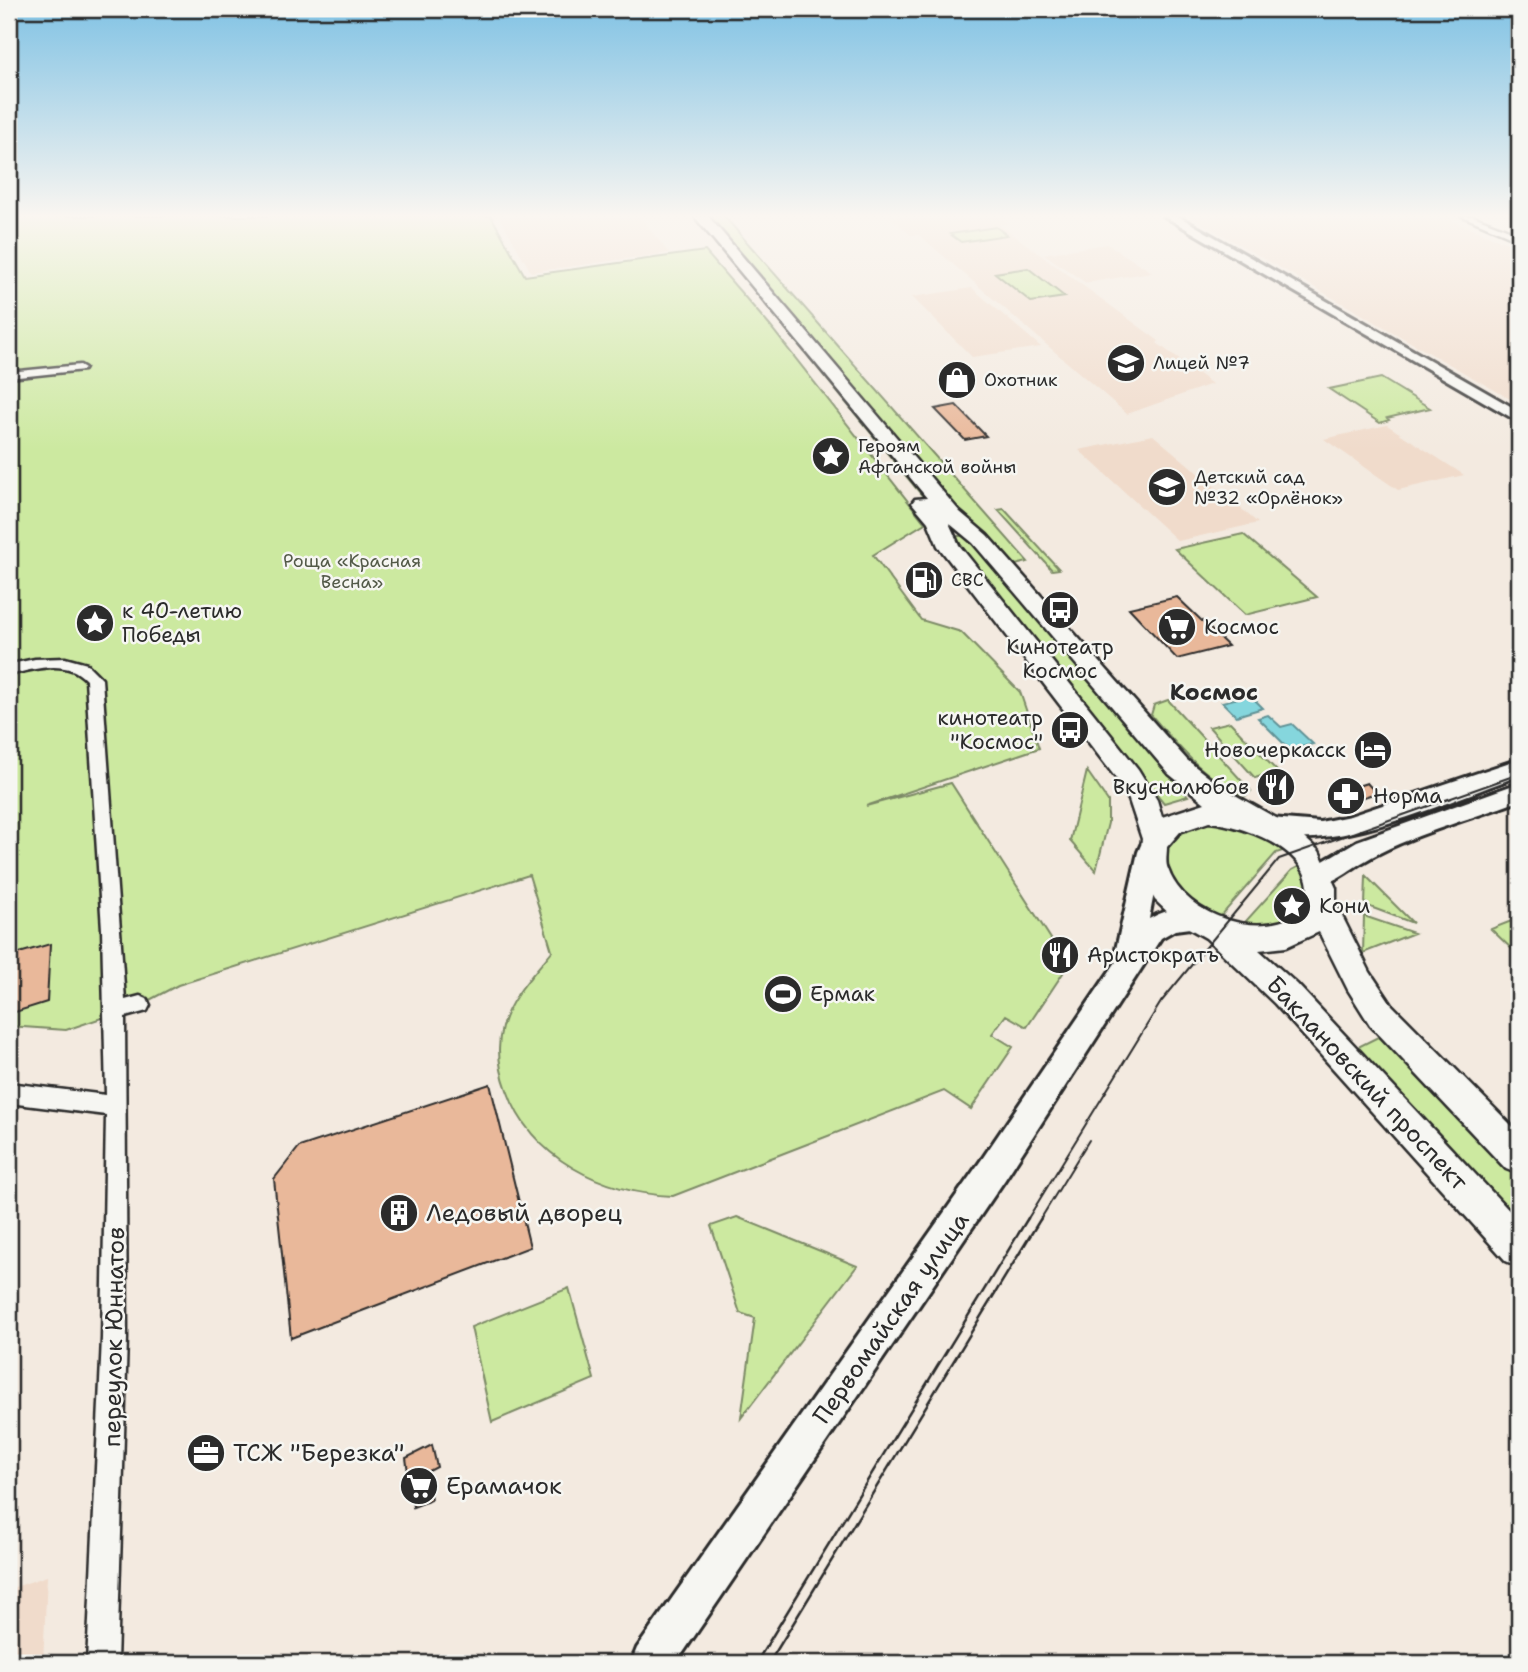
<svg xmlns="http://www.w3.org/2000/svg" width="1528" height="1672" font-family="'Shantell Sans',sans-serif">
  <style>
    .built { fill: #f0dbcb }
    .green { fill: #cce9a0; stroke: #7c8a66; stroke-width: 2 }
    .water { fill: #85d6dd; stroke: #619296; stroke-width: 2 }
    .building { fill: #e9b89a; stroke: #2b2b2b; stroke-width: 2 }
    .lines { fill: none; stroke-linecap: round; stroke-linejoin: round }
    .minor-casing { stroke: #2b2b2b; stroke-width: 5 }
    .secondary-casing { stroke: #2b2b2b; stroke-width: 6 }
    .primary-casing { stroke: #2b2b2b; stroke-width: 5 }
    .minor { fill: #f6f6f2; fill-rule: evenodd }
    .secondary { fill: #f6f6f2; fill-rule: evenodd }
    .primary { fill: #f6f6f2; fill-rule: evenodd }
    .tram-far1 { stroke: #2b2b2b; stroke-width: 2 }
    .tram { stroke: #2b2b2b; stroke-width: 2.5 }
    .labels { text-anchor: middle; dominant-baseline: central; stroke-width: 5; stroke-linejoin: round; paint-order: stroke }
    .far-poi-label { font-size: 18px; fill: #2b2b2b; stroke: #f6f6f2; text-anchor: start }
    .far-park-label { font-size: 18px; fill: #535a48; stroke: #f6f6f2 }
    .poi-label { font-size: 21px; fill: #2b2b2b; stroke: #f6f6f2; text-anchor: start }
    .neighbourhood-label { font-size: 23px; font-weight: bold; fill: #2b2b2b; stroke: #f6f6f2 }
    .near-street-label { font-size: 24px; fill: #2b2b2b; stroke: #f6f6f2 }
    .near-poi-label { font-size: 24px; fill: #2b2b2b; stroke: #f6f6f2; text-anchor: start }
  </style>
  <rect width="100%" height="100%" fill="#f3eae0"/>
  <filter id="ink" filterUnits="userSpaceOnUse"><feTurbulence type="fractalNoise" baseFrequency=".0143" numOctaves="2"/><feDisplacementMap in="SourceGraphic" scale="14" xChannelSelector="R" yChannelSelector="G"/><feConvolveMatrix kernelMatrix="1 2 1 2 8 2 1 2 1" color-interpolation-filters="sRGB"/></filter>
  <g filter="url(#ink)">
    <path class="built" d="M499,216H639L669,253L531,272Z
      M889,216H998L1009,223L1000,225L1159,341L1157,343L1212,384L1127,414L919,235H911Z
      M1189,216H1441L1519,248V404Z
      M1107,244L1152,272L1086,283L1044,254Z
      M972,288L1041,347L972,357L912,297Z
      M1387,425L1464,475L1398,490L1324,439Z
      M1153,435L1258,523L1178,541L1079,450Z
      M47,1576L43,1663H9V1589Z"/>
    <path class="green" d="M23,216H491L525,276L705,251L770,326L925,523L873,555L921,620L961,632L1020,692L1039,748L866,806L951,783L1051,939L1046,962L1063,973L1027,1027L1006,1015L992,1034L1013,1047L971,1109L944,1091L673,1196C603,1193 531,1159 507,1090C499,1069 496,1049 502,1027C510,997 534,974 552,951L529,875L178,985L140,1005L66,1030L9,1026V218Z
      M693,216H697L954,525L947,526Z
      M707,216H724L1028,562L1011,566L962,517Z
      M996,227L1007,235L961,242L950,234Z
      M1028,268L1065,297L1031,302L995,273Z
      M1381,378L1430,408L1387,418L1389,420L1380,423L1329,389Z
      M1004,509L1059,569L1052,570L998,510Z
      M1243,534L1317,597L1245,615L1175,549Z
      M958,536H968L1188,796L1164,803L953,542Z
      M1168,700L1251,791L1245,796C1204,779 1180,748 1151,715L1154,705Z
      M1230,722L1277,771L1255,778L1209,727Z
      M1087,771L1108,801V823L1096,871L1070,841Z
      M1220,818L1292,848L1276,853L1214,924L1190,909L1161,870L1164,842L1177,828Z
      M1305,863L1313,879L1306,916L1237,931L1292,870Z
      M1366,876L1413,923L1365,905Z
      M1364,916L1414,933L1363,953Z
      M1519,918V956L1491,929Z
      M1390,1031L1519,1166V1231L1352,1050Z
      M737,1217L857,1266L741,1418L755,1318L740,1313L711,1226Z
      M569,1288L594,1379L492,1422L471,1327Z"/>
    <path class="water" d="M1250,695L1263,708L1236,716L1222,702Z
      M1268,715L1281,727L1292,724L1313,744L1290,750L1258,718Z"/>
    <path class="building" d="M956,405L986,436L965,440L935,409Z
      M1177,597L1228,646L1177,659L1129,608Z
      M1367,783L1376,793L1358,799L1348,789Z
      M50,944L47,1002L9,1014V956Z
      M490,1084L530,1247L291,1338L274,1179L299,1147Z
      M432,1445L437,1467L427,1472L431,1500L413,1507L406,1458Z"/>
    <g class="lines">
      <g class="minor-casing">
        <path id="minor" d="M1462,216H1473L1519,234V240Z
          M80,365L85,368L84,370L9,378V372Z
          M65,658L87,664L102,679L125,1000L140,996L147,999L150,1005L147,1011L125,1017L127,1338L117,1663H87L102,1338L106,1115L9,1103V1083L106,1095L102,929L86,680C67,658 34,669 9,675L11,664L35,659Z"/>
      </g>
      <g class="secondary-casing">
        <path id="secondary" d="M1164,216H1178L1519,411V422Z
          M1519,759V776C1449,800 1335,856 1262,833L1259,827L1262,821L1271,818L1320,822L1350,816Z
          M1519,783V801C1471,819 1406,836 1363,862C1347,871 1328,889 1310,883L1306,876L1310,869L1357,841Z
          M1150,843L1159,845L1162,852L1149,919C1167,909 1185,905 1205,912L1209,919L1205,926L1175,930L1161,938L1004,1181L676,1663H631L637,1648L982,1159L1116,962L1114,958L1138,852L1141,845Z"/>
      </g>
      <g class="primary-casing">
        <path id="primary" d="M694,216H708L960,512L987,535L1187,760L1221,787L1294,828L1319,851L1336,888V904L1370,972L1392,1005L1519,1133V1174L1506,1169L1370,1025L1348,990L1319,932L1286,947L1259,950L1297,984L1519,1221V1267L1506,1261L1275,1004L1206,938L1178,922L1155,900L1138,868L1142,839L1129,800L1119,782L938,546L928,522L912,503L915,499L927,498ZM949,523L973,543L1169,774L1205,803L1162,817L1157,800L1138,769L959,545ZM1209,822C1247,826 1327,855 1304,908C1267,944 1184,917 1168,869C1165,863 1167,854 1167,847L1180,832Z"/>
      </g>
      <use href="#minor" class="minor"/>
      <use href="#secondary" class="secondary"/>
      <use href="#primary" class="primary"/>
      <path class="tram-far1" d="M1027,1220L1161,1002L1279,859L1519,774
        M1040,1220L1089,1140"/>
      <path class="tram" d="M756,1663L1028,1218
        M769,1663L1041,1218"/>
    </g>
  </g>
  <linearGradient id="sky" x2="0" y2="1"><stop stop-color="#80c2e4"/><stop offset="0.48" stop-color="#faf6f1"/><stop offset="1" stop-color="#faf6f1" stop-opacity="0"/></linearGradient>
  <rect width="1528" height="450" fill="url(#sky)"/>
  <defs>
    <g id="school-disc" transform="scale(2.0125)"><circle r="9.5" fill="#2b2b2b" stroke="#f6f6f2"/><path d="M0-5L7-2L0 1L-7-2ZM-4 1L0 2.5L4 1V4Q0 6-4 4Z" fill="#fff"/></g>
    <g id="shop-disc" transform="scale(2.0125)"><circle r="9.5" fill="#2b2b2b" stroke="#f6f6f2"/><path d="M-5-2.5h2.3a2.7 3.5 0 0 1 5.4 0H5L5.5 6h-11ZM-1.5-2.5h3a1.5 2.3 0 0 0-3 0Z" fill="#fff"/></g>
    <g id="sight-disc" transform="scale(2.0125)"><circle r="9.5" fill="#2b2b2b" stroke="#f6f6f2"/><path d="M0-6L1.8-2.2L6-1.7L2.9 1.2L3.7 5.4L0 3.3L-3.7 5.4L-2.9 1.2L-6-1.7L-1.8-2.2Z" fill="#fff"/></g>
    <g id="fuel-disc" transform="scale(2.0125)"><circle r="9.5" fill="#2b2b2b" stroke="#f6f6f2"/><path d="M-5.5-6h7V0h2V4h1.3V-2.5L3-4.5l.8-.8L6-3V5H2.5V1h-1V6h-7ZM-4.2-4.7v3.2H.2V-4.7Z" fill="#fff"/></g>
    <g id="bus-disc" transform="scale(2.0125)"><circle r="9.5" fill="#2b2b2b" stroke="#f6f6f2"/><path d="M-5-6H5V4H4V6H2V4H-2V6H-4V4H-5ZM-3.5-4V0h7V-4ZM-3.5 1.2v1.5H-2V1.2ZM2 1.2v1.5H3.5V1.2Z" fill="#fff"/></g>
    <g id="supermarket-disc" transform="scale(2.0125)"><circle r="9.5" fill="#2b2b2b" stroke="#f6f6f2"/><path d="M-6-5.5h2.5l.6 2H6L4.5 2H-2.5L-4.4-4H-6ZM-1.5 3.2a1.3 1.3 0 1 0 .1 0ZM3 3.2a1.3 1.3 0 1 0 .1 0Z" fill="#fff"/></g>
    <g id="hotel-disc" transform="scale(2.0125)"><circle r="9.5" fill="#2b2b2b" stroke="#f6f6f2"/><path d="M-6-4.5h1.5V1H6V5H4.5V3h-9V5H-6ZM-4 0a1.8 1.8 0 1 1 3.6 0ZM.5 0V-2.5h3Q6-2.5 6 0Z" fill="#fff"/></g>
    <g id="restaurant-disc" transform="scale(2.0125)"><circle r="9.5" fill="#2b2b2b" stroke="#f6f6f2"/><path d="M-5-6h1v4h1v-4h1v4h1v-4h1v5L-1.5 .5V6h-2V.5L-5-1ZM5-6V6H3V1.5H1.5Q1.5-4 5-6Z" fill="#fff"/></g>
    <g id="pharmacy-disc" transform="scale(2.0125)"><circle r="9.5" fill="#2b2b2b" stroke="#f6f6f2"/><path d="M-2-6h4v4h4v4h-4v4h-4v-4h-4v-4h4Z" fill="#fff"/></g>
    <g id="stadium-disc" transform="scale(2.0125)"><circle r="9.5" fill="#2b2b2b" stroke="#f6f6f2"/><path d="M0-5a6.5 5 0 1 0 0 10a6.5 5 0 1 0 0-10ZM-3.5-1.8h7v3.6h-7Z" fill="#fff"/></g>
    <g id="building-disc" transform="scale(2.0125)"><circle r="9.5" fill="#2b2b2b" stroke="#f6f6f2"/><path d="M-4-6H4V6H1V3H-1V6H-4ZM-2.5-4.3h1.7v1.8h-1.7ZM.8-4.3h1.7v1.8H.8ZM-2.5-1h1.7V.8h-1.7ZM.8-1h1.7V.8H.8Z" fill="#fff"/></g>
    <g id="office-disc" transform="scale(2.0125)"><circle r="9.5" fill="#2b2b2b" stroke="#f6f6f2"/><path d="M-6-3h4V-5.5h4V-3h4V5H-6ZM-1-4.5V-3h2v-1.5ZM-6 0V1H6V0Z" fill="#fff"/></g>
  </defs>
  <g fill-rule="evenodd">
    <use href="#school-disc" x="1126" y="363"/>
    <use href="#shop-disc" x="957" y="380"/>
    <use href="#sight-disc" x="831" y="456"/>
    <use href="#school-disc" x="1167" y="487"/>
    <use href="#fuel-disc" x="924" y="580"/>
    <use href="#bus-disc" x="1060" y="610"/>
    <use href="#sight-disc" x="95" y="623"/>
    <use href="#supermarket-disc" x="1177" y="627"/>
    <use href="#bus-disc" x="1070" y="730"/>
    <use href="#hotel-disc" x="1373" y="750"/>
    <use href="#restaurant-disc" x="1276" y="787"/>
    <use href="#pharmacy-disc" x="1346" y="796"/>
    <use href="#sight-disc" x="1292" y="906"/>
    <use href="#restaurant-disc" x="1060" y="955"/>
    <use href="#stadium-disc" x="783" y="994"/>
    <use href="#building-disc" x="399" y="1213"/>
    <use href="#office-disc" x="206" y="1453"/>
    <use href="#supermarket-disc" x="419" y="1486"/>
  </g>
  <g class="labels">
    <g class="far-poi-label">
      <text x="1153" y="363">Лицей №7</text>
      <text x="984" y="380">Охотник</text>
      <text x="858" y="446">Героям<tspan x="858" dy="21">Афганской войны</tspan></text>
      <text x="1194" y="477">Детский сад<tspan x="1194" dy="21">№32 «Орлёнок»</tspan></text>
      <text x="951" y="580">СВС</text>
    </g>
    <g class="far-park-label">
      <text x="352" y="561">Роща «Красная<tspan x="352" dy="21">Весна»</tspan></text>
    </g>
    <g class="poi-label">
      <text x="122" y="611">к 40-летию<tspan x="122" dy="24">Победы</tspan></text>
      <text x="1204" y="627">Космос</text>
      <text x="1060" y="647" text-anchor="middle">Кинотеатр<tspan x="1060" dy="24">Космос</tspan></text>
      <text x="1043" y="718" text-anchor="end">кинотеатр<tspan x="1043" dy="24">"Космос"</tspan></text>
      <text x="1346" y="750" text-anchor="end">Новочеркасск</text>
      <text x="1249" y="787" text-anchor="end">Вкуснолюбов</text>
      <text x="1373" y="796">Норма</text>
      <text x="1319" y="906">Кони</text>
      <text x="1087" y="955">Аристократъ</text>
      <text x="810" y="994">Ермак</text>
    </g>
    <g class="neighbourhood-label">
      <text x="1214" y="692">Космос</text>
    </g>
    <g class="near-street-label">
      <text transform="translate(1367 1083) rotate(47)">Баклановский проспект</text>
      <text transform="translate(891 1318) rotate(-55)">Первомайская улица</text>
      <text transform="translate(114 1337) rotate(-89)">переулок Юннатов</text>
    </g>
    <g class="near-poi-label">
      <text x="426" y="1213">Ледовый дворец</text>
      <text x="233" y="1453">ТСЖ "Березка"</text>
      <text x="446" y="1486">Ерамачок</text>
    </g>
  </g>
  <rect width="1528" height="1672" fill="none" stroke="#f6f6f2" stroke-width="35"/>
  <rect x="18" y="18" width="1493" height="1637" fill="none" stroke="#2b2b2b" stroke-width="2.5" filter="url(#ink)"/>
</svg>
